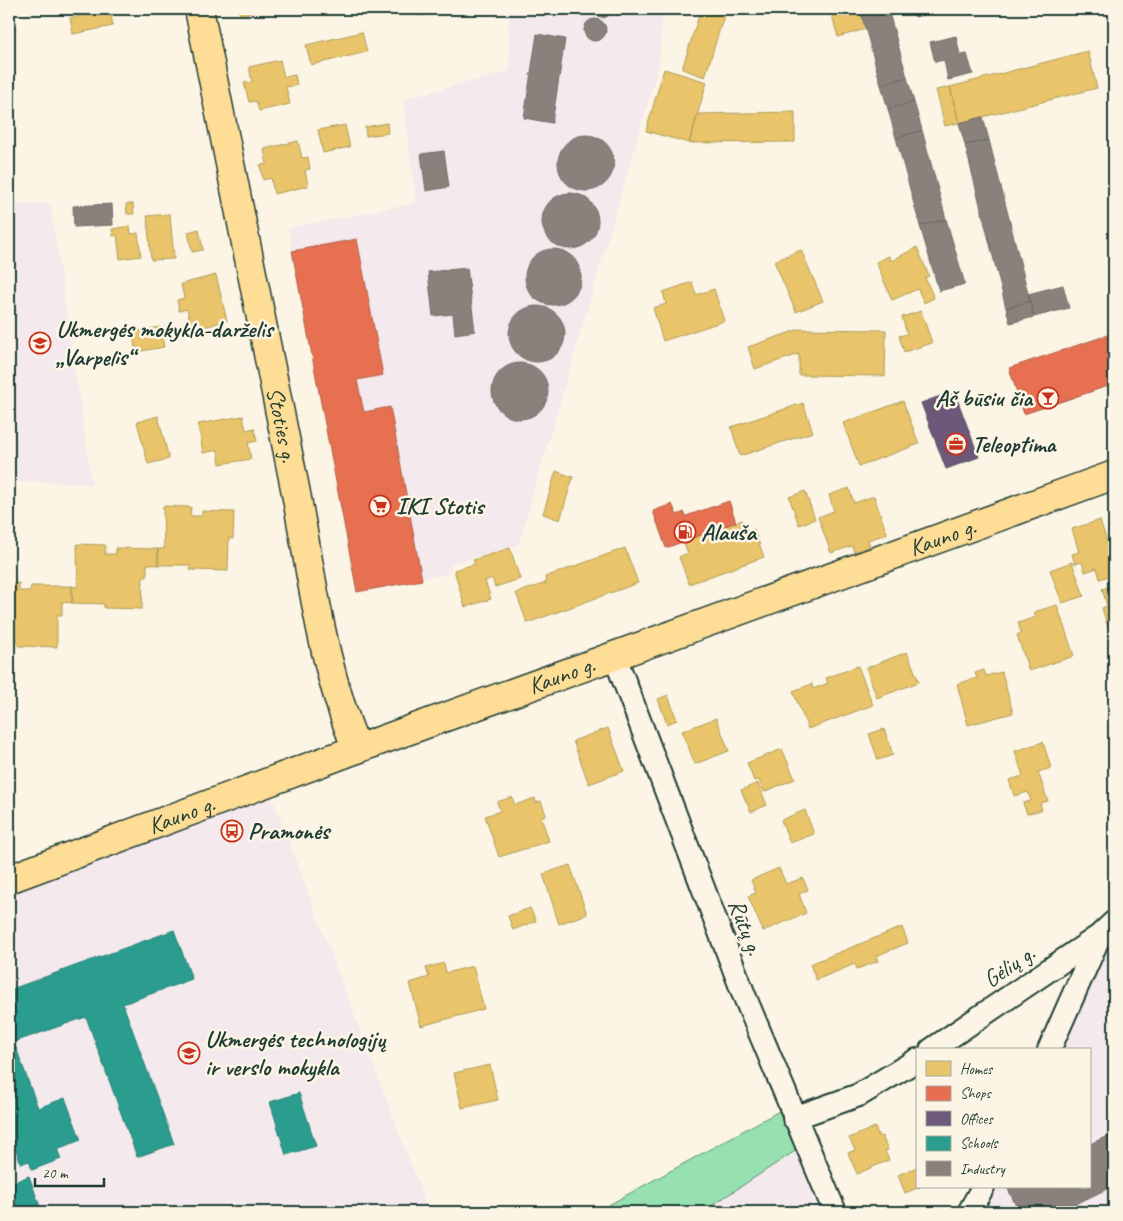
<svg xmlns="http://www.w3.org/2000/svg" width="1123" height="1221" font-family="Caveat,sans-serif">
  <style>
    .built { fill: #f4e9ec }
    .green { fill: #97e0b0; stroke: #5b8e72 }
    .homes { fill: #e9c46a; stroke: #ac9c5a }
    .shops { fill: #e76f51; stroke: #ab6048 }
    .offices { fill: #6d597a; stroke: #565165 }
    .schools { fill: #2a9d8f; stroke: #278074 }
    .industry { fill: #8a817c; stroke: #6a6d66 }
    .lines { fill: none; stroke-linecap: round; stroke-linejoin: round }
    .minor-casing { stroke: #1f3d34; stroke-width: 26 }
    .primary-casing { stroke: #1f3d34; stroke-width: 31 }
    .minor { stroke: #fcf5e5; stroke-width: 22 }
    .primary { stroke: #fedd96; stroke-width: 28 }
    .labels { text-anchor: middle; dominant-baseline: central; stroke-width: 5; stroke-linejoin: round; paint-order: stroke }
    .poi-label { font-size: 24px; font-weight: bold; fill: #1f3d34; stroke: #fcf5e5; text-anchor: start }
    .street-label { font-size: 24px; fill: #1f3d34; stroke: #fcf5e5 }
  </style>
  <rect width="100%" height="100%" fill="#fcf5e5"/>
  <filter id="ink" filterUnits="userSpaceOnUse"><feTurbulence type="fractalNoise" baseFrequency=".02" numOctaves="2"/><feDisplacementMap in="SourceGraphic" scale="10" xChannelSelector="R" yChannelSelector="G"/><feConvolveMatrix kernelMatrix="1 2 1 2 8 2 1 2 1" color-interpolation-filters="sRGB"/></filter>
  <g filter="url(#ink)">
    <path class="built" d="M508,9H663L659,65L518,545L451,564L450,573L357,592L288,228L416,203L403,99L510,71Z
      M9,204H50L92,484L9,481Z
      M272,797L429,1212H9V894Z
      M1114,937V1212H958L970,1187H1089V1050H1036L1082,954Z
      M815,1138L846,1212H702Z"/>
    <path class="green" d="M799,1100L815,1138L702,1212H596Z"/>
    <path class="homes" d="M238,9H266L240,15Z
      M417,9H446L419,16Z
      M701,9H726L705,77L682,69Z
      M830,9H860L866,29L838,37Z
      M110,10L113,26L73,34L70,18Z
      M362,32L367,52L311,65L306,45Z
      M1088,51L1097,88L959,123L950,87Z
      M280,60L284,77L295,75L297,85L286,87L290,104L259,111L256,101L249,102L244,83L252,82L249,67Z
      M664,69L707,82L689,143L646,131Z
      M950,87L959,123L945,126L936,90Z
      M795,112V142L689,143L698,114Z
      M387,123L388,133L366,136L365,127Z
      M345,125L350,147L323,153L318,130Z
      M298,141L302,158L308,157L310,169L305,170L308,186L274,194L271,178L263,180L260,165L267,164L264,149Z
      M126,204H133L134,214H127Z
      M170,214L174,259L151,260L147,216Z
      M130,226L131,234L138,233L141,256L120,259L117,235L113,236L112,229Z
      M199,229L203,250L192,252L188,232Z
      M917,247L929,276L925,278L934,298L924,303L918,289L892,300L876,262L889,256L891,261Z
      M801,250L823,301L796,312L774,261Z
      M216,275L227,321L192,330L187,309L179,311L177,300L184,298L181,284Z
      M692,282L696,295L714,289L724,321L663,341L653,308L666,304L663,292Z
      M921,311L932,343L904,352L899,336L907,334L902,317Z
      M160,327L164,347L136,352L132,332Z
      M800,329L886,330L885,376L799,375V354L755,369L748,347Z
      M903,401L919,444L859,466L843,423Z
      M803,403L813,432L740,456L731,427Z
      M158,416L169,459L148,464L137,422Z
      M243,416L246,430L254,428L257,441L248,443L251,459L220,464L218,450L203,453L198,424Z
      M556,471L573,477L560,520L543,514Z
      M849,488L854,503L874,496L887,534L868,540L870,546L854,552L852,546L831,553L818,517L834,511L829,495Z
      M805,491L815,519L799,525L789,497Z
      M163,506L191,507L190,516H202V511L234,512L233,539L229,538L228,571L190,570V565H158V549H164Z
      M742,520L746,532L754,529L764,557L689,584L679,557L688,553L683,541Z
      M1100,520L1114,564V574L1100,579L1097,568L1085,572L1082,562L1075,564L1072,554L1079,552L1072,529Z
      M77,544L105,545V554H116V548L158,549V565L147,564V577H143L142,609L104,608V604L72,603V586L78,587Z
      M510,548L520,579L495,587L492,578L485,581L491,599L465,607L454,570L475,564L473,560Z
      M625,548L638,583L527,623L516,593L546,583L545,577Z
      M1072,562L1084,596L1062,603L1050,570Z
      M9,583H19V591H30L31,586H72V603L62,602V615H57V647L18,646V642L9,641Z
      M1114,585V630L1109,631L1102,608L1107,606L1102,589Z
      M1057,605L1074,656L1029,671L1017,635L1021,633L1018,623L1036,617L1034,612Z
      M907,652L919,682L877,698L866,668Z
      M858,666L873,705L808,729L793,691L812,684L813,689L828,683L826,678Z
      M984,670L986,676L1002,672L1013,713L968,725L957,684L977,678L975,673Z
      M668,695L677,720L667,724L658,699Z
      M716,718L729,751L695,764L682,731Z
      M608,728L624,771L589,784L573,741Z
      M884,729L893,755L878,760L869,734Z
      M1043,742L1051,768L1038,772L1048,801L1040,803L1042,810L1027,814L1023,803L1031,801L1028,792L1014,796L1009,780L1023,776L1015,751Z
      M782,749L795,779L764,792L759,780L754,781L747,763Z
      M758,783L767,805L751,812L741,790Z
      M512,797L515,805L535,798L536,803L541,801L546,815L541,817L549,841L499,857L485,816L500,811L497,802Z
      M805,810L814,834L790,843L781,820Z
      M570,865L587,914L559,924L543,874Z
      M779,868L786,884L803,878L808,890L799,894L806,913L763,931L748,896L756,893L751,880Z
      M530,908L536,921L513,930L508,916Z
      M902,927L908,943L876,956L878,961L857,969L855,964L816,980L810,964Z
      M444,963L446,973L473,966L484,1009L421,1026L410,983L429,977L426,968Z
      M490,1065L498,1100L462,1108L454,1073Z
      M875,1127L879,1137L882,1136L888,1150L885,1151L889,1160L857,1174L848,1153L855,1150L849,1138Z
      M917,1167V1187H920L905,1193L898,1175Z"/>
    <path class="shops" d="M357,239L383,375L357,380L364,412L390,407L422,580L357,592L292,251Z
      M1114,333V384L1024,414L1009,368Z
      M729,501L736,522L666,548L653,511L672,504L677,515L684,512L686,516Z"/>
    <path class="offices" d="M954,391L979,457L946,469L921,403Z"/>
    <path class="schools" d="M174,930L192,979L123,1004L174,1144L137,1157L86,1017L14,1042L38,1108L65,1098L81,1140L57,1149L61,1159L32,1170L29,1161L21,1164L9,1131V990Z
      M299,1093L316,1146L286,1155L270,1102Z
      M29,1176L42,1212H13L11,1207L9,1208V1184Z"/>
    <path class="industry" d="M592,9H614L611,14L604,18L596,15Z
      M860,9H888L907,77L881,85Z
      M913,9H942V10L915,17Z
      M584 30a11 11 0 1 1 22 0a11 11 0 1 1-22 0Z
      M537,34L565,39L552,123L524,118Z
      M956,36L960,55L967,54L973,74L948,80L944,60L935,62L930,42Z
      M907,77L914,102L888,109L881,85Z
      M914,102L922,130L896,138L888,109Z
      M983,117L989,140L965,145L959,123Z
      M922,130L946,219L920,226L896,138Z
      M558 163a28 28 0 1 1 56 0a28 28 0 1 1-56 0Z
      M989,140L1030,301L1006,308L965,145Z
      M444,151L449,187L426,191L421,154Z
      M542 221a28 28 0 1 1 56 0a28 28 0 1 1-56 0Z
      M112,204L113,225L74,227L73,206Z
      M946,219L965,284L939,291L920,226Z
      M525 277a28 28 0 1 1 56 0a28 28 0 1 1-56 0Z
      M467,268L475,331L455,334L453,314L433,316L428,272Z
      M1063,285L1069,308L1034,317L1028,294Z
      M1030,301L1034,317L1010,323L1006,308Z
      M509 334a28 28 0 1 1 56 0a28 28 0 1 1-56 0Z
      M492 391a28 28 0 1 1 56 0a28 28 0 1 1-56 0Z
      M1114,1133V1180L1109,1183L1111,1187L1059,1212H1019L1008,1189L1011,1187H1089V1149L1092,1148L1090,1144Z"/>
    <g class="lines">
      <g class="minor-casing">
        <path id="minor" d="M615,657L744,995L835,1212
          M931,1050L1099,936L1114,922
          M1049,1050L1099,937
          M794,1118L859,1095L917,1060
          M969,1212L983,1187"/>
      </g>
      <g class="primary-casing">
        <g id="primary">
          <path id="s1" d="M199,9C230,167 262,325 294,483C312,573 321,665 357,749"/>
          <path id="s2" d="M9,879L357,749L1114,475"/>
        </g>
      </g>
      <use href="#minor" class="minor"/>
      <use href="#primary" class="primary"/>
    </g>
  </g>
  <defs>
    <g id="school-ring" transform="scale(1.125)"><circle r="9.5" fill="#fcf5e5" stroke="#c8321e" stroke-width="1.5"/><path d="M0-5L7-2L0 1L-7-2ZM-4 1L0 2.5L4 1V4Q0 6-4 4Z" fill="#c8321e"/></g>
    <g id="bar-ring" transform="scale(1.125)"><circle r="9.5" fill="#fcf5e5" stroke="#c8321e" stroke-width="1.5"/><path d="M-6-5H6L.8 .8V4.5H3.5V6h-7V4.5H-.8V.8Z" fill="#c8321e"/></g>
    <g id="office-ring" transform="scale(1.125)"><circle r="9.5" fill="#fcf5e5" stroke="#c8321e" stroke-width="1.5"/><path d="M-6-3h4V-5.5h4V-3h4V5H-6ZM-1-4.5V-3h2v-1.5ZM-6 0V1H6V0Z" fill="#c8321e"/></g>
    <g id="supermarket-ring" transform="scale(1.125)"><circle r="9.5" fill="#fcf5e5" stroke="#c8321e" stroke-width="1.5"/><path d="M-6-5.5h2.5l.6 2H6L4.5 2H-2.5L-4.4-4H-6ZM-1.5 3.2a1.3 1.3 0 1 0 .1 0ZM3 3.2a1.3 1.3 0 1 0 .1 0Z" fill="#c8321e"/></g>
    <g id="fuel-ring" transform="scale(1.125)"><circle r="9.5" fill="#fcf5e5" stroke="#c8321e" stroke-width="1.5"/><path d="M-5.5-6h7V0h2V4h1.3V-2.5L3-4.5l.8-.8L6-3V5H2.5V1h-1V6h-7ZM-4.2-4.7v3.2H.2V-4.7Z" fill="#c8321e"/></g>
    <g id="bus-ring" transform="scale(1.125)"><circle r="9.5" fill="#fcf5e5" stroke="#c8321e" stroke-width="1.5"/><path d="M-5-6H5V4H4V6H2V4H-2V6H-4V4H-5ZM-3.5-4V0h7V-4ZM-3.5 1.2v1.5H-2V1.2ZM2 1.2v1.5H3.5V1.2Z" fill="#c8321e"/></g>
  </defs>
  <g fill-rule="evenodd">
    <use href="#school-ring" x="40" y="343"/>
    <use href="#bar-ring" x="1048" y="398"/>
    <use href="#office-ring" x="956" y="444"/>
    <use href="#supermarket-ring" x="380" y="506"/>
    <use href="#fuel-ring" x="685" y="532"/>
    <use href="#bus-ring" x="232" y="831"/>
    <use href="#school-ring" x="189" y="1053"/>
  </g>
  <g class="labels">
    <g class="poi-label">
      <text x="56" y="329">Ukmergės mokykla-darželis<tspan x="56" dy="28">„Varpelis“</tspan></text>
      <text x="1032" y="398" text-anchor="end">Aš būsiu čia</text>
      <text x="972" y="444">Teleoptima</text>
      <text x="396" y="506">IKI Stotis</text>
      <text x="701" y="532">Alauša</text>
      <text x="248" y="831">Pramonės</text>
      <text x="205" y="1039">Ukmergės technologijų<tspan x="205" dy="28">ir verslo mokykla</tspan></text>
    </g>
    <g class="street-label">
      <text stroke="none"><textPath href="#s1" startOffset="424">Stoties g.</textPath></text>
      <text stroke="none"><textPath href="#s2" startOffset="994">Kauno g.</textPath></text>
      <text stroke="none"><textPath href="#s2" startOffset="589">Kauno g.</textPath></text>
      <text stroke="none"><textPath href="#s2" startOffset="184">Kauno g.</textPath></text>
      <text transform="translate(746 927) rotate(69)">Rūtų g.</text>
      <text transform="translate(1009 966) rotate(-34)">Gėlių g.</text>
    </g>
  </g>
  <rect width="1123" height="1221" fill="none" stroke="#fcf5e5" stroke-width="30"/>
  <rect x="15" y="15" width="1093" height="1191" fill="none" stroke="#1f3d34" stroke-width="2" filter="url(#ink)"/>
  <rect x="916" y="1048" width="175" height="140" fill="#fcf5e5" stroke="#a4ab9e"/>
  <rect x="926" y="1061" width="25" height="15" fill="#e9c46a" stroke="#a4ab9e"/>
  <text x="960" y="1074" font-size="15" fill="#1f3d34">Homes</text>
  <rect x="926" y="1086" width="25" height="15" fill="#e76f51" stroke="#a4ab9e"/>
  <text x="960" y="1098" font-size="15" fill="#1f3d34">Shops</text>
  <rect x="926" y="1111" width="25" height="15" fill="#6d597a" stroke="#a4ab9e"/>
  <text x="960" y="1124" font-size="15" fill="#1f3d34">Offices</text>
  <rect x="926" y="1136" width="25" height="15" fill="#2a9d8f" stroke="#a4ab9e"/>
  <text x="960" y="1148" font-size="15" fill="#1f3d34">Schools</text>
  <rect x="926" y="1161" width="25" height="15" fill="#8a817c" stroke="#a4ab9e"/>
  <text x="960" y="1174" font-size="15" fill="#1f3d34">Industry</text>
  <path d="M35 1178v8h69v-8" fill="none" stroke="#1f3d34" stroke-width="2.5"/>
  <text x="42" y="1178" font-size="15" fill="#1f3d34" stroke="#fcf5e5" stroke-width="4" paint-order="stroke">20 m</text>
</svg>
